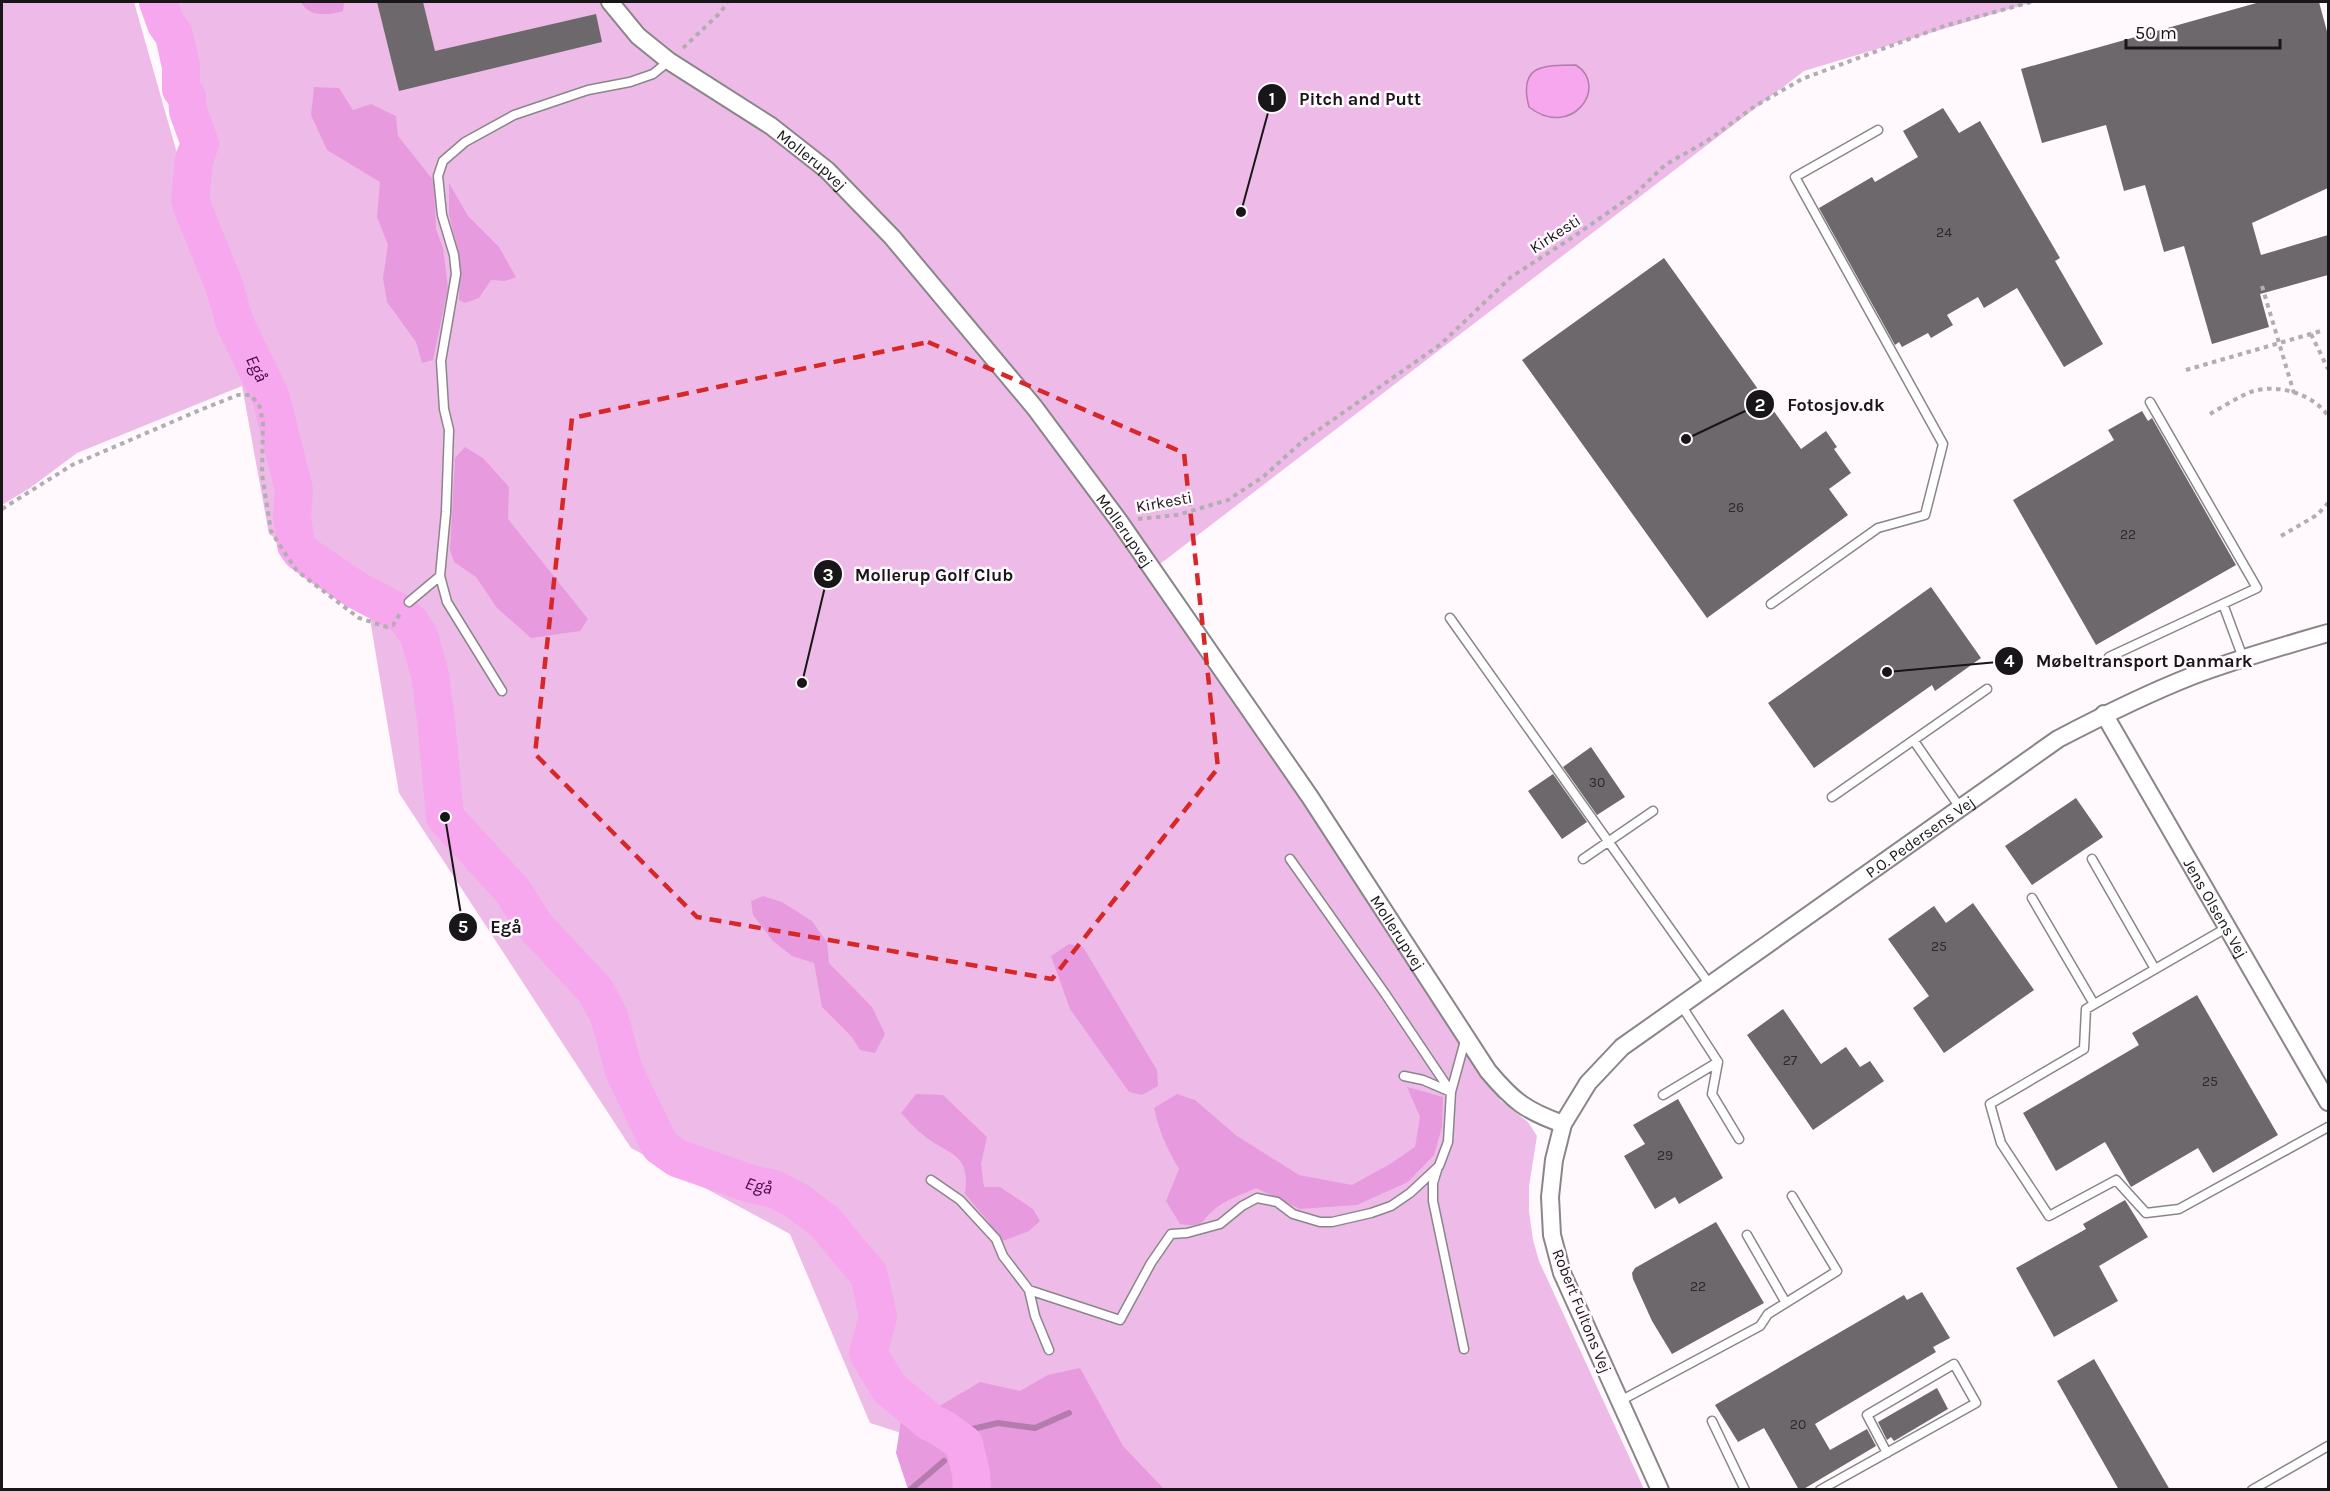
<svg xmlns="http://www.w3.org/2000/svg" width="2330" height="1491" font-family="Karla,sans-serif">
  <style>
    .green { fill: #eebbe8; fill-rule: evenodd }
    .forest { fill: #e89adf }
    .water { fill: #f6a7ed; stroke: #b37cad; stroke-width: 1.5 }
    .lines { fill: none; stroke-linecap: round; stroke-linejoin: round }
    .stream { stroke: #b37cad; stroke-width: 6 }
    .river { stroke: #f6a7ed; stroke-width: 38 }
    .building { fill: #6d686c }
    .lane-casing { stroke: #8a8589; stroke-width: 11 }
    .street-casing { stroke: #8a8589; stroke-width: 20 }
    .path { stroke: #b2adb1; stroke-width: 4; stroke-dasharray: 4.5 4.5; stroke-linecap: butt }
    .lane { stroke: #fff; stroke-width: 8 }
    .street { stroke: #fff; stroke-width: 16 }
    .marked { fill: none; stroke: #d62828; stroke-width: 4.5; stroke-dasharray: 12 8; stroke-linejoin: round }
    .labels { text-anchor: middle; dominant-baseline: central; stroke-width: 5; stroke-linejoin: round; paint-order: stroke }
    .number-label { font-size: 14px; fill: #2d2a2d }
    .street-label { font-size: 16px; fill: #181618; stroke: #fff9fe }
    .water-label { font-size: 18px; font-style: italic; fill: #4b0447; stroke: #fff9fe }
    .leader { fill: none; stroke: #181618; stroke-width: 2 }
    .callout-dot { fill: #181618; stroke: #fff9fe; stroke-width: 2 }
    .mark-label { font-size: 18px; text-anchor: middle; font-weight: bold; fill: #fff }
    .callout-label { font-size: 18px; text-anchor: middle; font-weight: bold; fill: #181618; stroke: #fff9fe; stroke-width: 5; stroke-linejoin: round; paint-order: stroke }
  </style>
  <rect width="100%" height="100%" fill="#fff9fe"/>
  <path class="green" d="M2,2H134L190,199L194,159L200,144L188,111L187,97L181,89V67L174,35L166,24L158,2H2033L1804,71L1147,574L1278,761L1501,1101L1528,1122L1537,1136L1529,1186V1211L1533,1240L1539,1261L1644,1489H1078L870,1423L790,1234L631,1148L399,793L368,607L269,534L242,386L77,453L30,488L2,505ZM194,213L225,288L240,377Z"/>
  <path class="forest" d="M301,2H344L343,11C329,15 309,18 301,2Z
    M314,87L339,88L353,110L371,104L396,116L398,136L434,181L436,229L443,248L448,288L433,360L422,363L416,342L387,302L383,278L388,245L377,217L380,182L327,150L311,115Z
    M449,183L468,216L499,247L516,277L505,281L491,280L479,298L465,303L459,300L460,261L449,214Z
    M465,447L483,458L509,487L508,519L588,619L580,631L531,638L497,608L476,577L454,562L450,550L455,458Z
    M763,896L782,902L812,921L827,942L829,963L872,1007L885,1034L875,1053L860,1050L852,1037L822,1007L814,963L792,956L773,941L753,915L751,901Z
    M1069,944L1083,947L1157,1070L1158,1086L1142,1095L1129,1092L1070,1009L1051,956Z
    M1407,1087L1443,1097L1442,1127L1434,1155L1408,1182L1357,1205L1300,1209L1256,1188C1243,1194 1227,1199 1216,1208C1199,1221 1207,1228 1180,1224L1166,1201L1179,1169C1167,1149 1159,1131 1154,1108L1177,1094L1195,1100L1237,1136L1299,1175L1352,1185L1390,1164L1415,1147L1420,1117Z
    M916,1094L943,1095L987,1137L981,1164L984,1187H1000L1033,1209L1040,1221L1029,1231L1000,1242L987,1220L965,1194C971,1150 947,1156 922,1134C914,1128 908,1120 901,1113Z
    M1080,1368L1123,1446L1164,1489H908L896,1453L901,1421L936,1408L980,1382L1020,1391L1048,1375Z"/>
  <path class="water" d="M1576,65C1610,87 1571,140 1529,107C1518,65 1542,65 1576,65Z"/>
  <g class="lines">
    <path class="stream" d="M951,1434L998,1423L1035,1428L1069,1413
      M910,1490L944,1461"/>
    <path class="river" id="s1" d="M158,2L166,24L174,35L181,67V89L187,97L188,111L200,144L194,159L190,201L225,288L234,321L271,398L294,490L292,517L296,545L301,552L312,560L356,590L400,613L410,622L419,636L430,675L436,720L445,817L512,890L535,926L595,990L609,1016L624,1071L660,1146L677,1158L751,1184L774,1189L797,1201L825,1222L869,1275L878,1317L868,1353L889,1388L930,1422L945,1430L964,1444L971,1473L972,1490"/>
  </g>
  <path class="building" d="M377,2H423L435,51L596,14L602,42L399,91Z
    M2260,2H2319L2328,35V188L2252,223L2261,255L2328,235V275L2260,294L2269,327L2212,344L2184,246L2164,252L2145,185L2124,191L2106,125L2042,143L2021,69Z
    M1943,108L1959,133L1980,121L2060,258L2055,261L2103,344L2064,367L2017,288L1984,308L1978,297L1947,315L1953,325L1931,338L1928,333L1902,347L1899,342L1895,345L1819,208L1872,177L1875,182L1918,157L1903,131Z
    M1664,258L1801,449L1826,431L1837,447L1834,449L1851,473L1829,489L1848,515L1707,618L1522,360Z
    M2142,411L2148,421L2152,418L2236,565L2096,645L2013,500L2114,440L2108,430Z
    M1931,587L1981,658L1935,691L1932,685L1814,768L1768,703Z
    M1591,747L1625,797L1597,815L1563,767Z
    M1553,774L1587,822L1562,839L1528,791Z
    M2076,798L2103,837L2032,885L2005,846Z
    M1973,903L2034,990L1944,1053L1913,1008L1929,996L1888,939L1934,906L1946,923Z
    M2197,995L2278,1135L2213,1173L2198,1148L2131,1187L2105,1142L2056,1171L2023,1113L2139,1045L2132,1033Z
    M1783,1009L1821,1064L1846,1047L1860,1067L1870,1061L1884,1081L1813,1130L1747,1035Z
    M1678,1099L1723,1178L1679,1204L1675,1197L1655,1209L1624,1156L1645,1144L1633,1125Z
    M2125,1200L2148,1237L2099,1266L2118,1301L2054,1337L2016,1268L2086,1229L2083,1224Z
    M1716,1222L1764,1303L1672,1354L1652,1321L1633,1279L1632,1273L1635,1268Z
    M1922,1292L1950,1338L1933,1347L1936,1352L1815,1424L1830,1450L1867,1429L1876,1446L1802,1490H1799L1764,1428L1738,1442L1715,1405L1904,1295L1907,1300Z
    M2094,1359L2170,1490H2119L2057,1381Z
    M1937,1388L1948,1409L1894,1441L1891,1437L1887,1440L1878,1422Z"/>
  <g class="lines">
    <g class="lane-casing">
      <path id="lane" d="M409,602L440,576
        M1771,604L1878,528L1925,515L1943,444L1795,177L1878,130
        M2223,604L2243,658
        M1450,618L1710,985
        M2109,657L2257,588L2150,402
        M502,691L447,602L440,576L446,512L449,430L444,409L441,361L456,274L454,255L442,215L438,176L443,161L465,142L514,115L588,90L630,82L653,74L669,61
        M1914,741L1961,809
        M1832,797L1987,689
        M1583,859L1653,811
        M2092,859L2155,969
        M2032,898L2094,1004
        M2228,927L2086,1009L2084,1049L1990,1104L2001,1143L2049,1216L2116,1180L2146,1213L2179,1209L2328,1127
        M1718,1062L1712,1094L1739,1139
        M1404,1076L1423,1080L1451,1092L1466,1037
        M1663,1095L1718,1062L1681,1005
        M1437,1170L1433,1183V1201L1464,1349
        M931,1180L960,1200L996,1239L1003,1256L1029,1290L1035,1316L1049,1350
        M1747,1235L1786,1303
        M1029,1290L1120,1320L1151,1263L1171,1234L1187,1233L1220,1224L1242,1206L1257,1198L1277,1202L1293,1214L1320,1222H1332L1371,1213L1391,1206L1410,1193L1439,1166L1448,1142L1451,1092L1386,995L1290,859
        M1620,1401L1760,1326L1768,1314L1837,1271L1792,1196
        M1712,1421L1745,1490
        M1820,1490L1976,1403L1954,1364L1867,1415L1887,1453
        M2252,1490L2328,1446"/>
    </g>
    <g class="street-casing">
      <g id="street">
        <path id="s2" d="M610,2L638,36L669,61L771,126L827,170L892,237L1035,408L1119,521L1310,797L1488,1071C1513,1101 1526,1111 1563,1124"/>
        <path id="s3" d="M2104,714L2328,1102"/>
        <path id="s4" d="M1660,1490L1562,1273L1552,1235L1550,1197L1554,1160L1563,1124L1588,1083L1622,1047L2058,739C2102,716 2146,694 2192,676C2237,659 2283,646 2328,633"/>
      </g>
    </g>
    <path class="path" d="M683,48L721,12L727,2
      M2262,286L2294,393
      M2311,334L2328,369
      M2186,370L2321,331
      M2210,414C2222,407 2235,399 2248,393C2274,382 2313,393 2328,416
      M2,509L72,465L200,410L238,395H251L260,407L263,424L262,474L271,531L279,544L297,571L359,618L387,627L393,625L401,612
      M1138,519L1177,515L1228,500L1264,476L1304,440L1441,344L1511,277L1573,237L1636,193L1665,165L1707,141L1755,106L1802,79L1944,26L2031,2
      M2281,536L2317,515L2328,503"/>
    <use href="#lane" class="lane"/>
    <use href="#street" class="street"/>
  </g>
  <path class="marked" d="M928,342L1184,453L1218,768L1052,979L697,917L535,754L572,418Z"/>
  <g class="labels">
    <g class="number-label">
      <text x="1944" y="232">24</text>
      <text x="1736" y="507">26</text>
      <text x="2128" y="534">22</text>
      <text x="1597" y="782">30</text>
      <text x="1939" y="946">25</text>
      <text x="1790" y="1060">27</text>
      <text x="2210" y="1081">25</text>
      <text x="1665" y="1155">29</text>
      <text x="1698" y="1286">22</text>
      <text x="1798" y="1424">20</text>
    </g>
    <g class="street-label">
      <text stroke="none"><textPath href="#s2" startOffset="258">Mollerupvej</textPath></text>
      <text transform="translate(1555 234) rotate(-33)">Kirkesti</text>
      <text transform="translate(1164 502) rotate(-10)">Kirkesti</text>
      <text stroke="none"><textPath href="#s2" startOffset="744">Mollerupvej</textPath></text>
      <text stroke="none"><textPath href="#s4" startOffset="852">P.O. Pedersens Vej</textPath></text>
      <text stroke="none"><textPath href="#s3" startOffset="224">Jens Olsens Vej</textPath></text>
      <text stroke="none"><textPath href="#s2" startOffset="1230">Mollerupvej</textPath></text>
      <text transform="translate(1582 1311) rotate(68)">Robert Fultons Vej</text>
    </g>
    <g class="water-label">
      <text stroke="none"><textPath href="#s1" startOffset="390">Egå</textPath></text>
      <text stroke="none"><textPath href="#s1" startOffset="1418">Egå</textPath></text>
    </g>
  </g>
  <path class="leader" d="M1241 212L1272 98M1686 439L1760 404M802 683L828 574M1887 672L2009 661M445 817L463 927"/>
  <g class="callout-dot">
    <circle cx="1241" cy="212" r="6"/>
    <circle cx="1686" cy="439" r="6"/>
    <circle cx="802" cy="683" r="6"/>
    <circle cx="1887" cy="672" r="6"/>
    <circle cx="445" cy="817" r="6"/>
    <circle cx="1272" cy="98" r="15"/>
    <circle cx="1760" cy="404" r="15"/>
    <circle cx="828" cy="574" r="15"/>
    <circle cx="2009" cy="661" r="15"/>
    <circle cx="463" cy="927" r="15"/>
  </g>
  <g class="mark-label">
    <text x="1272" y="105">1</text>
    <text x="1760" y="411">2</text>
    <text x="828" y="581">3</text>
    <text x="2009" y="667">4</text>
    <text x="463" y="933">5</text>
  </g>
  <g class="callout-label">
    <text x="1360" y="105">Pitch and Putt</text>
    <text x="1836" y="411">Fotosjov.dk</text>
    <text x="934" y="581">Mollerup Golf Club</text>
    <text x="2144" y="667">Møbeltransport Danmark</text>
    <text x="506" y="933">Egå</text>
  </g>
  <rect width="2330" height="1491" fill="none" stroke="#181618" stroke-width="6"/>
  <path d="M2126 39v9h154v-9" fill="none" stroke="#181618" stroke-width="3"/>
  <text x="2135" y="39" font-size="18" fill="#181618" stroke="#fff9fe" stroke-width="4.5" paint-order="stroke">50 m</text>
</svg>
